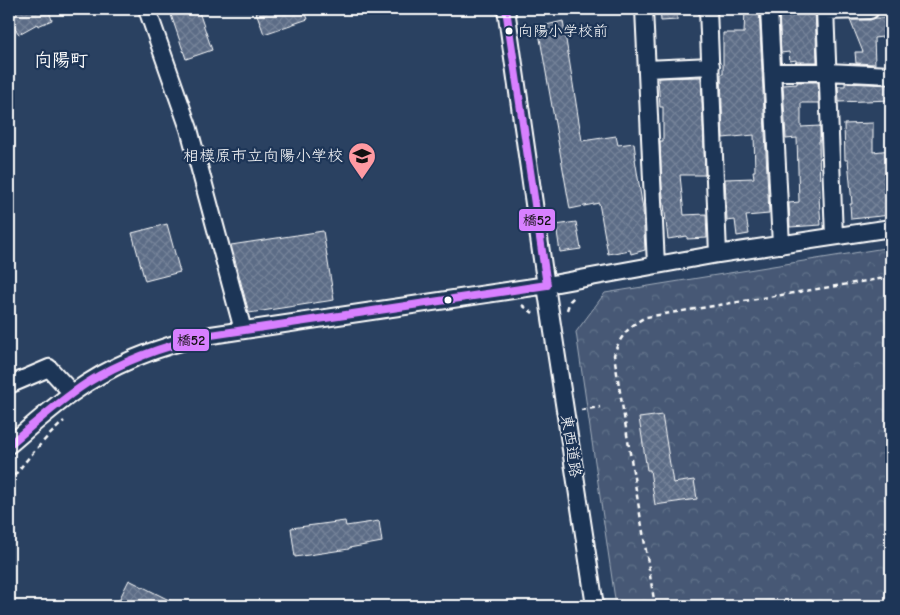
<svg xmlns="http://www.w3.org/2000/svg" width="900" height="615" font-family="'Comic Neue','Klee One',sans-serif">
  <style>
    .forest { fill: url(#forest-crowns); stroke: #a2acba }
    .building { fill: url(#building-cross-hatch); stroke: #fff }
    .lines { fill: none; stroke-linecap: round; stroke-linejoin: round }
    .minor-casing { stroke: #fff; stroke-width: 20 }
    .path { stroke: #fff; stroke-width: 2.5; stroke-dasharray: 5 4; stroke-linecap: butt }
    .minor { stroke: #1d3557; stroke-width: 16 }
    .bus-1-casing { stroke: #1d3557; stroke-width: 11 }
    .bus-1 { stroke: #d880ff; stroke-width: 8 }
    .bus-dot { fill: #fff; stroke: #1d3557; stroke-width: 2 }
    .labels { text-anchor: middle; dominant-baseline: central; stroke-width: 4.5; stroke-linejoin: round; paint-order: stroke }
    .bus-label { font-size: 15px; fill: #fff; stroke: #1d3557; text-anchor: start }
    .poi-label { font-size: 16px; fill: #fff; stroke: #1d3557; text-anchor: end }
    .street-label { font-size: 16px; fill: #fff; stroke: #1d3557 }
    .neighbourhood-label { font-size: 18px; font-weight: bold; fill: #fff; stroke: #1d3557 }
    .line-badge { stroke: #1d3557; stroke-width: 2 }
    .pale-badge-label { font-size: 14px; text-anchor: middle; font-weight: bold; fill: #111 }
  </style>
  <defs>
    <pattern id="forest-crowns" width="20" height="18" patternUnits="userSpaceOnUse" patternTransform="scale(1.25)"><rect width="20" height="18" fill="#465975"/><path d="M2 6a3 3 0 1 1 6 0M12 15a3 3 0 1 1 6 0" fill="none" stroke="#62728a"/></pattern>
    <pattern id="building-cross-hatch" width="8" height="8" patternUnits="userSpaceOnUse" patternTransform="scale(1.25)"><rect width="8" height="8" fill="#5b6c86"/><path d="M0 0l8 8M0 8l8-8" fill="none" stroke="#748298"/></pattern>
  </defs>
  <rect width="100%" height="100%" fill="#2a4161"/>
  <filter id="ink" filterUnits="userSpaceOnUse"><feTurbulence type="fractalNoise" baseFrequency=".02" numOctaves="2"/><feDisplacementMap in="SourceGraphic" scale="10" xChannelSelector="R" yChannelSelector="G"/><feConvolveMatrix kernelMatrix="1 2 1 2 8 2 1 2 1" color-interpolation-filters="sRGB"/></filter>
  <g filter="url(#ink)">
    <path class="forest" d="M891,247V606H616L576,332L605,293Z"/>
    <path class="building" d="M22,9H48L52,20L38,26L37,24L19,34L9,21V14Z
      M169,9H198L212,50L186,59Z
      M255,9H304L308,19L264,34Z
      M660,9H677V20L661,21Z
      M745,9H759L769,214L746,216L749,234L737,236L735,220L727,221L725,179L754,178L753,171H755L754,135L723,138L721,74H723V33H744Z
      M779,9H798V10L815,9L817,62H796V60L790,61L789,52L781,53Z
      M876,18H891V36L874,38L875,64L856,63L855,52H863L850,20H870Z
      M563,21L582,141L616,136L618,145L634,143L636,159H635L643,209L645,250L631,254L630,250L608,254L599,203L570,209L538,27Z
      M701,77L705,175H680L684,215L706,214L707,238L687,239V236L668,239L662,187L660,141H663V107H660L658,78Z
      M797,82H818L819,103H801V127L820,126V141H819L820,198H819L821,225L790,227L789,203L799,202L797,138L786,139L783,85L797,84Z
      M845,83L891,85V100L839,102L838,86H845Z
      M873,123V152L891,150V215L851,219L850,204H852L848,160H845L844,124Z
      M576,222L581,249L560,252L556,225Z
      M167,224L180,272L145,281L132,233Z
      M323,231L334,300L249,313L231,245Z
      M662,415L673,483L694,480L697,499L655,505L650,470H647L639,418Z
      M345,521L346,526L379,521L382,542L349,548V549L295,557L291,528Z
      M129,580L181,606H132L119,600Z"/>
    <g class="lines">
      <g class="minor-casing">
        <path id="minor" d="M147,9L189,129L243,330
          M506,9L543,266L595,606
          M644,9L656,265
          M708,9L718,254
          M769,9L781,245
          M825,9L834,236
          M825,11L870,10
          M647,69L711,66
          M772,72H827L891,75
          M9,385L49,368L72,393
          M9,445C29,428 49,410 71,394C112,364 161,345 211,335L547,285L718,254L891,228"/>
      </g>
      <path class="path" d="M521,11L542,9
        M522,305L533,313
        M567,310L570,301L575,296
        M581,410L600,407
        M9,483C25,461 43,440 64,421
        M655,606L614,355C619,337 630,325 646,317L891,277"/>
      <use href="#minor" class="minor"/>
      <g class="bus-1-casing">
        <path id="bus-1" d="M9,445C34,424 59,401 87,383C125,359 167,345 211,335L547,285L506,9"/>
      </g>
      <use href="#bus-1" class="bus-1"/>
    </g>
  </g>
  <defs>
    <g id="school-pin" transform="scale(1.4375)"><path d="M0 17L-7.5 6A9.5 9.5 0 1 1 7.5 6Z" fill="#ff9aa2" stroke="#1d3557"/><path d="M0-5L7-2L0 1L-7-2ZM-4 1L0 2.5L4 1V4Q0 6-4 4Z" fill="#111"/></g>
  </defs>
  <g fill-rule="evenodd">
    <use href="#school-pin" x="362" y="156"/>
  </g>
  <g class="bus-dot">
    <circle cx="509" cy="31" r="4.5"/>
    <circle cx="448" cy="300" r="4.5"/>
  </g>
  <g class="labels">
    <g class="bus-label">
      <text x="518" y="31">向陽小学校前</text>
    </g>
    <g class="poi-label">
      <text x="343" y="156">相模原市立向陽小学校</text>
    </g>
    <g class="street-label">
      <text transform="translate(571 446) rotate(81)">東西道路</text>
    </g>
    <g class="neighbourhood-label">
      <text x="61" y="60">向陽町</text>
    </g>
  </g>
  <g class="line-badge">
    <rect x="518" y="208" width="38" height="24" rx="5" fill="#d880ff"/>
    <rect x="172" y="328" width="38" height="24" rx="5" fill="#d880ff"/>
  </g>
  <g class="pale-badge-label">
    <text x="537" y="225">橋52</text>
    <text x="191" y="345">橋52</text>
  </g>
  <rect width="900" height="615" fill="none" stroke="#1d3557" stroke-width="30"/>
  <rect x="15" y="15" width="870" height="585" fill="none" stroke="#fff" stroke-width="2" filter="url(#ink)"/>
</svg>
